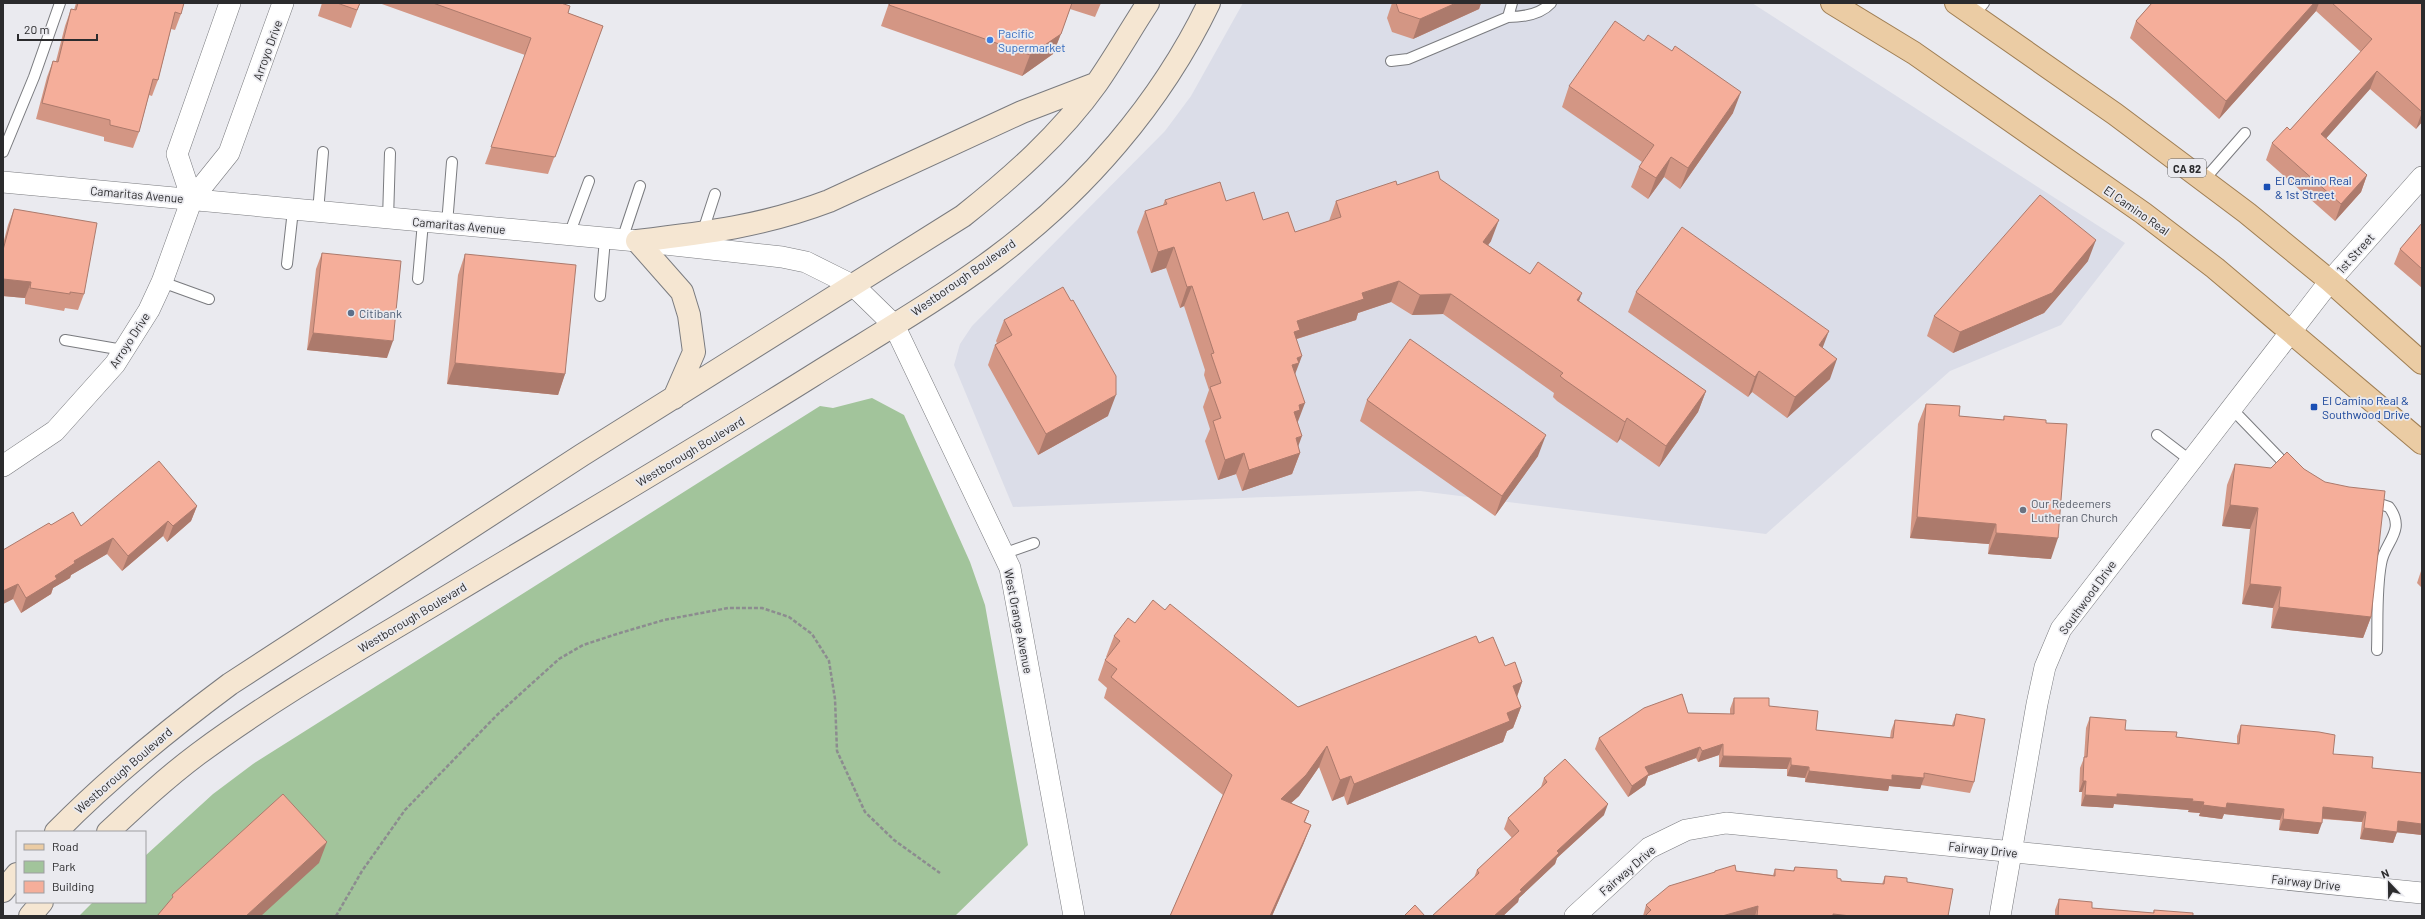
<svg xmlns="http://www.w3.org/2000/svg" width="2425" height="919" font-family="Barlow,sans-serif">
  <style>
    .built { fill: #dbdde8 }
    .green { fill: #a2c49b }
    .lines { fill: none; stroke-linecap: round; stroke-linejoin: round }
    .lane-casing { stroke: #7a7b7f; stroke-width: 12 }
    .street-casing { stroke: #7a7b7f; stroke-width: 22 }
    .secondary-casing { stroke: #7a7b7f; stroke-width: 24 }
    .primary-casing { stroke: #9f7e53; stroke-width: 24 }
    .path { stroke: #8c8c8f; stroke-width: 2.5; stroke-dasharray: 4 2; stroke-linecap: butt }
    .lane { stroke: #fff; stroke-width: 10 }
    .street { stroke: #fff; stroke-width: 21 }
    .secondary { stroke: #f5e6d2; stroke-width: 22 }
    .primary { stroke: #ebcca4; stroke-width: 22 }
    .wall { fill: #d39684 }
    .shaded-wall { fill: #ac7a6c }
    .building { fill: #f5ae9a; stroke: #ac7a6c }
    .shop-dot { fill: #3f7fe0; stroke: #eaeaef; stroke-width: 1.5 }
    .transit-dot { fill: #1a4fb4; stroke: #eaeaef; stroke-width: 1.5 }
    .service-dot { fill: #5c6f8a; stroke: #eaeaef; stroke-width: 1.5 }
    .worship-dot { fill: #6b7280; stroke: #eaeaef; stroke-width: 1.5 }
    .labels { text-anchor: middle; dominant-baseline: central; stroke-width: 3.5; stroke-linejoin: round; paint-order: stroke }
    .shield { fill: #eaeaef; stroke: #646467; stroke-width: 1 }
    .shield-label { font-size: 11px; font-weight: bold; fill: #2b2b2d }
    .shop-label { font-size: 12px; fill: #366cbe; stroke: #eaeaef; text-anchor: start }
    .street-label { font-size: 12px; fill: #2b2b2d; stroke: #eaeaef }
    .transit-label { font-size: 12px; fill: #164399; stroke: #eaeaef; text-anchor: start }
    .service-label { font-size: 12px; fill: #4e5e75; stroke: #eaeaef; text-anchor: start }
    .worship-label { font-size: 12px; fill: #5b616d; stroke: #eaeaef; text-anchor: start }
  </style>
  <rect width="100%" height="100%" fill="#eaeaef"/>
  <path class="built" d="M1243,3H1752L2125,243L2061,325L1950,371L1766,534L1420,491L1013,507L954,365L960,344L972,326L1165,131L1191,96Z"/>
  <path class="green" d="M872,398L904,415L970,562L985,605L1028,845L955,916H79L93,902H145V856L213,794L253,764L820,406L833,408Z"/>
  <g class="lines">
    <g class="lane-casing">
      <path id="lane" d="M1974,15L1984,3
        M1508,17L1512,3
        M1391,61L1408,59L1508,17C1523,17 1540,15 1551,3
        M3,152L34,77L60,3
        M2203,181L2245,133
        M318,212L323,152
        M388,219L390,153
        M447,224L452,162
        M702,234L715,194
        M569,235L589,181
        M622,240L640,186
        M287,264L293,210
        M418,279L423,222
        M162,282L209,299
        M600,296L605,239
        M65,340L123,350
        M2232,409L2290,469
        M2157,435L2191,461
        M2371,501L2389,507C2407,531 2384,542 2381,564C2376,591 2378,622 2377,650
        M1003,554L1034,543"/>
    </g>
    <g class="street-casing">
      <path id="street" d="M3,182L637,241L782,257L806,262L854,286L894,325L1010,568L1074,916
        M192,199L177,154L230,3
        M3,466L55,431L115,364L149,310L162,282L192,199L229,153L283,3
        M1575,916L1649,848L1686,830L1726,823L2422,893
        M2000,916L2037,704L2045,667L2061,629L2330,281L2422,177"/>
    </g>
    <g class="secondary-casing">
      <path id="secondary" d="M637,241C706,233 763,226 829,201L1022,112L1095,84
        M637,241L682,292L689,315L694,352L674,398
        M56,832C110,777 168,730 230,684L582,455L963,216C1012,177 1060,135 1097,83C1115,57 1131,29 1148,3
        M108,832C137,805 166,778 198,754C279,694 367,645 453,593C573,521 694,450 812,376C874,337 937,301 995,258C1084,192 1161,103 1209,3
        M3,891L17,874
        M30,916L42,902"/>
    </g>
    <g class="primary-casing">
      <path id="primary" d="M1832,3L1914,53L2143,213L2215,268L2422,443
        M1956,3L2115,114L2247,213L2330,281L2422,363"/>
    </g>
    <path class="path" d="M336,916L362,871L405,810L497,715L559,659L583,645L620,633L664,620L728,608H762L789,617L812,634L829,661L835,699L837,751L865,812L894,840L940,873"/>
    <use href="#lane" class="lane"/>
    <use href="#street" class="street"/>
    <use href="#secondary" class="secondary"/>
    <use href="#primary" class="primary"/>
  </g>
  <path class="wall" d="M76,3H184L181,14L175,30L171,29L158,80L152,96L149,95L139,132L133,148L104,141V137L36,119L47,77L53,61H56L65,26L71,9L74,10Z
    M322,3H360L351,28L318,16Z
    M379,3H561L568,13L603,26L548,174L485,164L525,55Z
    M889,3H1101L1095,17L1070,9L1053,54L1022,76L881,26Z
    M1392,3H1481L1479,9L1413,39L1392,32L1387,18Z
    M2152,3H2422V122L2416,129L2370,89L2326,138L2367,175L2361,192L2335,221L2266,160L2272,143L2290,130L2361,52L2316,11L2219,119L2130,38L2136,21Z
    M1569,86L1733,113L1680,189L1664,177L1648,199L1631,187L1639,167L1642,162L1562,107Z
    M1440,179L1491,241L1488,245L1530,274L1579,301L1706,391L1698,412L1659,467L1620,439L1617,443L1557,401L1553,397L1554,393L1443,314L1412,315L1391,302L1358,313L1356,320L1297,339L1295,375L1298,447L1300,453L1292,474L1242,491L1236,474L1218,480L1205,441L1210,429L1203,407L1209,390L1204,375L1205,370L1184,306L1180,308L1166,268L1151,273L1137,232L1145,211L1163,205L1165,200L1226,201L1263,220L1295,232L1329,221L1336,201L1397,185Z
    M14,209L84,294L78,310L65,308L64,311L25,304V298L3,296V244L8,225Z
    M2422,223V288L2394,264L2400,249Z
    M322,253L387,358L307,350L316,269Z
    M465,254L565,374L558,395L447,384L458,275Z
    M2088,261L2044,313L1953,353L1927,336L1934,316Z
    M1636,292L1823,348L1830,379L1787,418L1752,392L1748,397L1628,312Z
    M1004,320L1108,416L1038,455L988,365L995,345L997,343L996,341Z
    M1367,400L1538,456L1495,516L1360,421Z
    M1926,404L1959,416L2003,420L2004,416L2046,423L2051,559L1988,554L1989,544L1910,538L1918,424Z
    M2235,464L2371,617L2363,638L2271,628L2273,608L2242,604L2250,529L2222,526L2227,485Z
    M197,506L191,521L167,542L163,536L122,571L107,554L71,575L70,578L53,588L51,594L21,613L13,599L3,604V550L51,525L81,526Z
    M2422,568V588L2417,583Z
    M1165,610L1298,707L1479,643L1522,682L1517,697L1521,707L1513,728L1507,731L1503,742L1347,805L1344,796L1332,801L1319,767L1299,796L1291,803L1309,811L1305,822L1311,825L1303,845L1272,916H1170L1223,795L1104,698L1107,688L1098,680L1105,660L1107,657H1106L1114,636L1135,623Z
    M1734,698L1769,706L1816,730L1890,738L1891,731L1895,720L1952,725L1956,714L1974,782L1970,793L1921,785L1920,789L1889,786L1888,791L1805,782V778L1787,776V769L1719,767V755L1698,762L1696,758L1648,776L1645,785L1628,797L1595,749L1599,738L1688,713L1730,714V709Z
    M2090,717L2125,730L2176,737L2237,744V736L2241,725L2333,754L2372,768L2422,773V835L2397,832L2393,843L2360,839L2362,822L2322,819L2318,834L2279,830L2280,820L2224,814L2222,819L2199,816L2200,813L2188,812L2189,810L2114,804L2113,808L2081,806L2082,792H2079L2080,768L2084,758L2086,728Z
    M1544,778L1604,815L1557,858L1555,864L1519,898L1518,902L1503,916H1432L1474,878L1477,870L1512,838L1504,829L1508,818L1541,787Z
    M1795,867L1837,878L1841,881L1882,884L1885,876L1907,882L1948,916H1643L1646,905L1714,873L1715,871H1736L1773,875L1775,869L1793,871Z
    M2059,899L2092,908L2153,913L2154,910L2193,916H2055V910Z"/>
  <path class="shaded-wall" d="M1456,3H1481L1479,9L1413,39L1420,19Z
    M2314,3H2319L2316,11L2219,119L2226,101Z
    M1061,34L1053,54L1022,76L1030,55Z
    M2377,71L2370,89L2315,151L2321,134Z
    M1741,92L1733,113L1680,189L1688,168Z
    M2422,112V122L2416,129Z
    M1671,157L1664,177L1648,199L1656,178Z
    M2367,175L2361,192L2335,221L2341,204Z
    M1499,220L1491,241L1476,262L1483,242Z
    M2096,240L2088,261L2044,313L1953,353L1960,332Z
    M1174,247L1166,268L1151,273L1158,252Z
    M3,279L31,282L25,298L3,296Z
    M1399,281L1391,302L1358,313L1356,320L1296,339L1287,353L1297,321L1362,293Z
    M1192,286L1184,306L1180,308L1187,287Z
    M1582,293L1574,314L1577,300Z
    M1451,294L1443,314L1412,315L1420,295Z
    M1829,331L1821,352L1819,345Z
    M313,333L393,341L387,358L307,350Z
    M1302,356L1294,377L1292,365L1297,358Z
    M1837,359L1830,379L1787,418L1795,397Z
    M455,363L565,374L558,395L447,384Z
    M1759,371L1752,392L1748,397L1755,377Z
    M1706,391L1698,412L1659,467L1666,446Z
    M1116,395L1108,416L1038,455L1046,434Z
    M1305,403L1297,424L1294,412L1299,405Z
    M1627,418L1620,439L1617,443L1625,422Z
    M1546,435L1538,456L1495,516L1502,496Z
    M1302,436L1295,455L1300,453L1292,474L1242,491L1249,470L1296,438Z
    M1244,453L1236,474L1218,480L1225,460Z
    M2230,505L2258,508L2250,529L2222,526Z
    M197,506L191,521L167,542L173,526Z
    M1917,517L1996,524L1989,544L1910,538Z
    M168,521L163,536L122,571L128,556Z
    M1996,533L2058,538L2051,559L1988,554Z
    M113,538L107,554L71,575L70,578L53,588L51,594L21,613L26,598L74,561Z
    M18,584L13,599L3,604V591Z
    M2250,584L2281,587L2273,608L2242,604Z
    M2279,607L2371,617L2363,638L2271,628Z
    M1522,682L1515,702L1513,686Z
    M1521,707L1513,728L1507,731L1503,742L1347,805L1354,784L1507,713Z
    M1723,744L1719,755L1698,762L1702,751Z
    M1327,746L1319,767L1299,796L1273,819L1281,799Z
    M1700,747L1696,758L1648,776L1645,785L1628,797L1632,786L1645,767Z
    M1723,756L1791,758L1787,769L1719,767Z
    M1791,765L1809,767L1805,778L1787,776Z
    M1809,771L1892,775L1924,778L1920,789L1889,786L1888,791L1805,782Z
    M1351,776L1344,796L1332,801L1340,780Z
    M2083,781H2086L2082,792H2079Z
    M2117,794L2193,799L2189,810L2114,804L2113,808L2081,806L2085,795Z
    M2192,801L2204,802L2200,813L2188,812Z
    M2227,803L2284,809L2280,820L2224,814L2222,819L2199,816L2203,805Z
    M1608,804L1604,815L1557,858L1555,864L1519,898L1518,902L1503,916H1494L1520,890L1557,851Z
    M2323,807L2366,812L2362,822L2319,818Z
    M2283,819L2322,823L2318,834L2279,830Z
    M2398,821L2422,824V835L2394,832Z
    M1311,825L1303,845L1272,916H1270Z
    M2364,828L2397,832L2393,843L2360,839Z
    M327,842L319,863L261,916H246Z
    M1758,906L1755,916H1722Z
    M1833,914L1851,916H1832Z"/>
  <path class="building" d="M78,3H184L181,14L175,12L158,80L153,79L139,132L110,125V120L42,103L53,61L58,62L71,9L76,10Z
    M337,3H360L357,10Z
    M433,3H561L570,6L568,13L603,26L555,157L491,147L531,38Z
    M890,3H1072L1061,34L1030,55L889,5Z
    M1396,3H1456L1420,19L1399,12Z
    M2152,3H2314L2226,101L2136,21Z
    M2332,3H2422V112L2377,71L2321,134L2367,175L2341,204L2272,143L2287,127L2290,130L2372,39Z
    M1615,21L1644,41L1648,35L1672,51L1675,46L1741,92L1688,168L1671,157L1656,178L1639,167L1654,145L1569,86Z
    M1438,171L1440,179L1499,220L1483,242L1530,274L1538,262L1582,293L1577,300L1706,391L1666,446L1627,418L1625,422L1565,380L1560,376L1563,373L1451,294L1420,295L1399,281L1362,293L1364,299L1297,321L1300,330L1294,332L1302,356L1297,358L1299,363L1292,365L1305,403L1299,405L1300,410L1294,412L1302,436L1296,438L1300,453L1249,470L1244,453L1225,460L1213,421L1221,418L1210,387L1221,383L1211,354L1214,353L1192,286L1187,287L1174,247L1158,252L1145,211L1167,204L1165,200L1220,182L1226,201L1254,192L1263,220L1288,212L1295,232L1341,217L1336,201L1396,181L1397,185Z
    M2040,195L2096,240L2052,293L1960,332L1934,316Z
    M14,209L97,223L84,294L70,292V294L30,288L31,282L3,279V250Z
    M2422,223V269L2400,249Z
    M1682,227L1829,331L1819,345L1837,359L1795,397L1759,371L1755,377L1636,292Z
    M322,253L401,261L393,341L313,333Z
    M465,254L576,265L565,374L455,363Z
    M1063,287L1071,301L1073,300L1116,376V395L1046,434L995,345L1012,335L1004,320Z
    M1410,339L1546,435L1502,496L1367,400Z
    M1926,404L1960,406L1959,416L2004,420V416L2046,420V423L2067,424L2058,538L1996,533V524L1917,517Z
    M2287,452L2304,469L2325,482L2349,487L2385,491L2371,617L2279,607L2281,587L2250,584L2258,508L2230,505L2235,464L2271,468Z
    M159,461L197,506L173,526L168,521L128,556L113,538L74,561L75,563L55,576L57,579L26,598L18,584L3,591V550L49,523L51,525L73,512L81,526Z
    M1153,600L1165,610L1170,604L1298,707L1476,636L1479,643L1493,637L1505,666L1515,662L1522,682L1513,686L1521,707L1507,713L1510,721L1354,784L1351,776L1340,780L1327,746L1306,775L1281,799L1309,811L1304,822L1311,825L1270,916H1170L1232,775L1111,677L1117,669L1105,660L1120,641L1114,636L1128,618L1135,623Z
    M1682,694L1688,713L1734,714V698H1769V706L1818,711L1816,730L1893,738L1895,720L1954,726L1956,714L1985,719L1974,782L1924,773V778L1892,775V780L1809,771V767L1791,765V758L1723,756V744L1702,751L1700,747L1645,767L1649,774L1632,786L1599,738L1644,708Z
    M2090,717L2126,720L2125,730L2177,732L2176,737L2239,744L2241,725L2319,732L2335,735L2333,754L2373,757L2372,768L2422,773V824L2398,821L2397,832L2364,828L2366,812L2323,807L2322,823L2283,819L2284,809L2227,803L2226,808L2203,805L2204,802L2192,801L2193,799L2117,794V797L2085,795L2086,781H2083L2084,757H2087Z
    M1565,759L1608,804L1557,851L1559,853L1520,890L1522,891L1494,916H1432L1479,873L1477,870L1519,831L1508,818L1547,782L1544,778Z
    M283,794L327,842L246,916H157L173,897L172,895Z
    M1735,865L1736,871L1775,876V869L1794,871L1795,867L1837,870V878L1841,879V881L1884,884L1885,876L1907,878V882L1953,889L1948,916H1851L1833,914V916H1757L1758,906L1722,916H1645L1651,910L1646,905L1669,886L1715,872V871Z
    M2059,899L2092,902V908L2154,913V910L2193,913V916H2058Z
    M1415,905L1425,916H1404Z"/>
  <circle class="shop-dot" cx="990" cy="40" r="4"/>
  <g class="transit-dot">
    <rect x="2263" y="183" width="8" height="8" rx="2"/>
    <rect x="2310" y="403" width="8" height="8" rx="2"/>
  </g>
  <circle class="service-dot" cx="351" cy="313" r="4"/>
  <circle class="worship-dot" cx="2023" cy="510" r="4"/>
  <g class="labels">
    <rect class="shield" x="2168" y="159" width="38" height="18" rx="3"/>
    <g class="shield-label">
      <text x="2187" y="168">CA 82</text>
    </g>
    <g class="shop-label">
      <text x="998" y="33">Pacific<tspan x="998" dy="14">Supermarket</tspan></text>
    </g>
    <g class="street-label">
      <text transform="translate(267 50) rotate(-70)">Arroyo Drive</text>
      <text transform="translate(137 194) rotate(5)">Camaritas Avenue</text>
      <text transform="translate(2137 210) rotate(35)">El Camino Real</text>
      <text transform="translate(459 225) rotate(5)">Camaritas Avenue</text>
      <text transform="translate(2355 253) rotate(-48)">1st Street</text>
      <text transform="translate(963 277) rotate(-35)">Westborough Boulevard</text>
      <text transform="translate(129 340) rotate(-57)">Arroyo Drive</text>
      <text transform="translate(690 451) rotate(-31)">Westborough Boulevard</text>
      <text transform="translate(2087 597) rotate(-54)">Southwood Drive</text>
      <text transform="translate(412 617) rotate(-31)">Westborough Boulevard</text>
      <text transform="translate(1019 621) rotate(79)">West Orange Avenue</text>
      <text transform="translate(123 770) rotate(-41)">Westborough Boulevard</text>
      <text transform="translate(1983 849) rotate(6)">Fairway Drive</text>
      <text transform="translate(1627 870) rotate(-41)">Fairway Drive</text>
      <text transform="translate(2306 882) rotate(6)">Fairway Drive</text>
    </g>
    <g class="transit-label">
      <text x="2275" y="180">El Camino Real<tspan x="2275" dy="14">&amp; 1st Street</tspan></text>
      <text x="2322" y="400">El Camino Real &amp;<tspan x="2322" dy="14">Southwood Drive</tspan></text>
    </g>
    <g class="service-label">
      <text x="359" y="313">Citibank</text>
    </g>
    <g class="worship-label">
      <text x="2031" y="503">Our Redeemers<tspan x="2031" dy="14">Lutheran Church</tspan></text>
    </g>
  </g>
  <rect width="2425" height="919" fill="none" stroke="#2b2b2d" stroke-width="8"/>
  <rect x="16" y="831" width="130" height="72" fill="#eaeaef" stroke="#9e9ea1"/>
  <rect x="24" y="844" width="20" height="6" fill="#ebcca4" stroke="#9e9ea1"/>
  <text x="52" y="851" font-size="12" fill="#2b2b2d">Road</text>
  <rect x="24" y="861" width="20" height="12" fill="#a2c49b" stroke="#9e9ea1"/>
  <text x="52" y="871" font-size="12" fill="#2b2b2d">Park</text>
  <rect x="24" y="881" width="20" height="12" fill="#f5ae9a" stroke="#9e9ea1"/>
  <text x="52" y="891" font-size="12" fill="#2b2b2d">Building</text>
  <g transform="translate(2389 883) rotate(338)" stroke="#eaeaef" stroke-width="3" paint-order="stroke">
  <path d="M0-3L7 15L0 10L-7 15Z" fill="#2b2b2d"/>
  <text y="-6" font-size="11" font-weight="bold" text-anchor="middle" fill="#2b2b2d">N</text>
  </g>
  <path d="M18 34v6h79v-6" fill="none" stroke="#2b2b2d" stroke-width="2"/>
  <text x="24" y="34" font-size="12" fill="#2b2b2d" stroke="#eaeaef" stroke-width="3" paint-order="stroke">20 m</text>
</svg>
